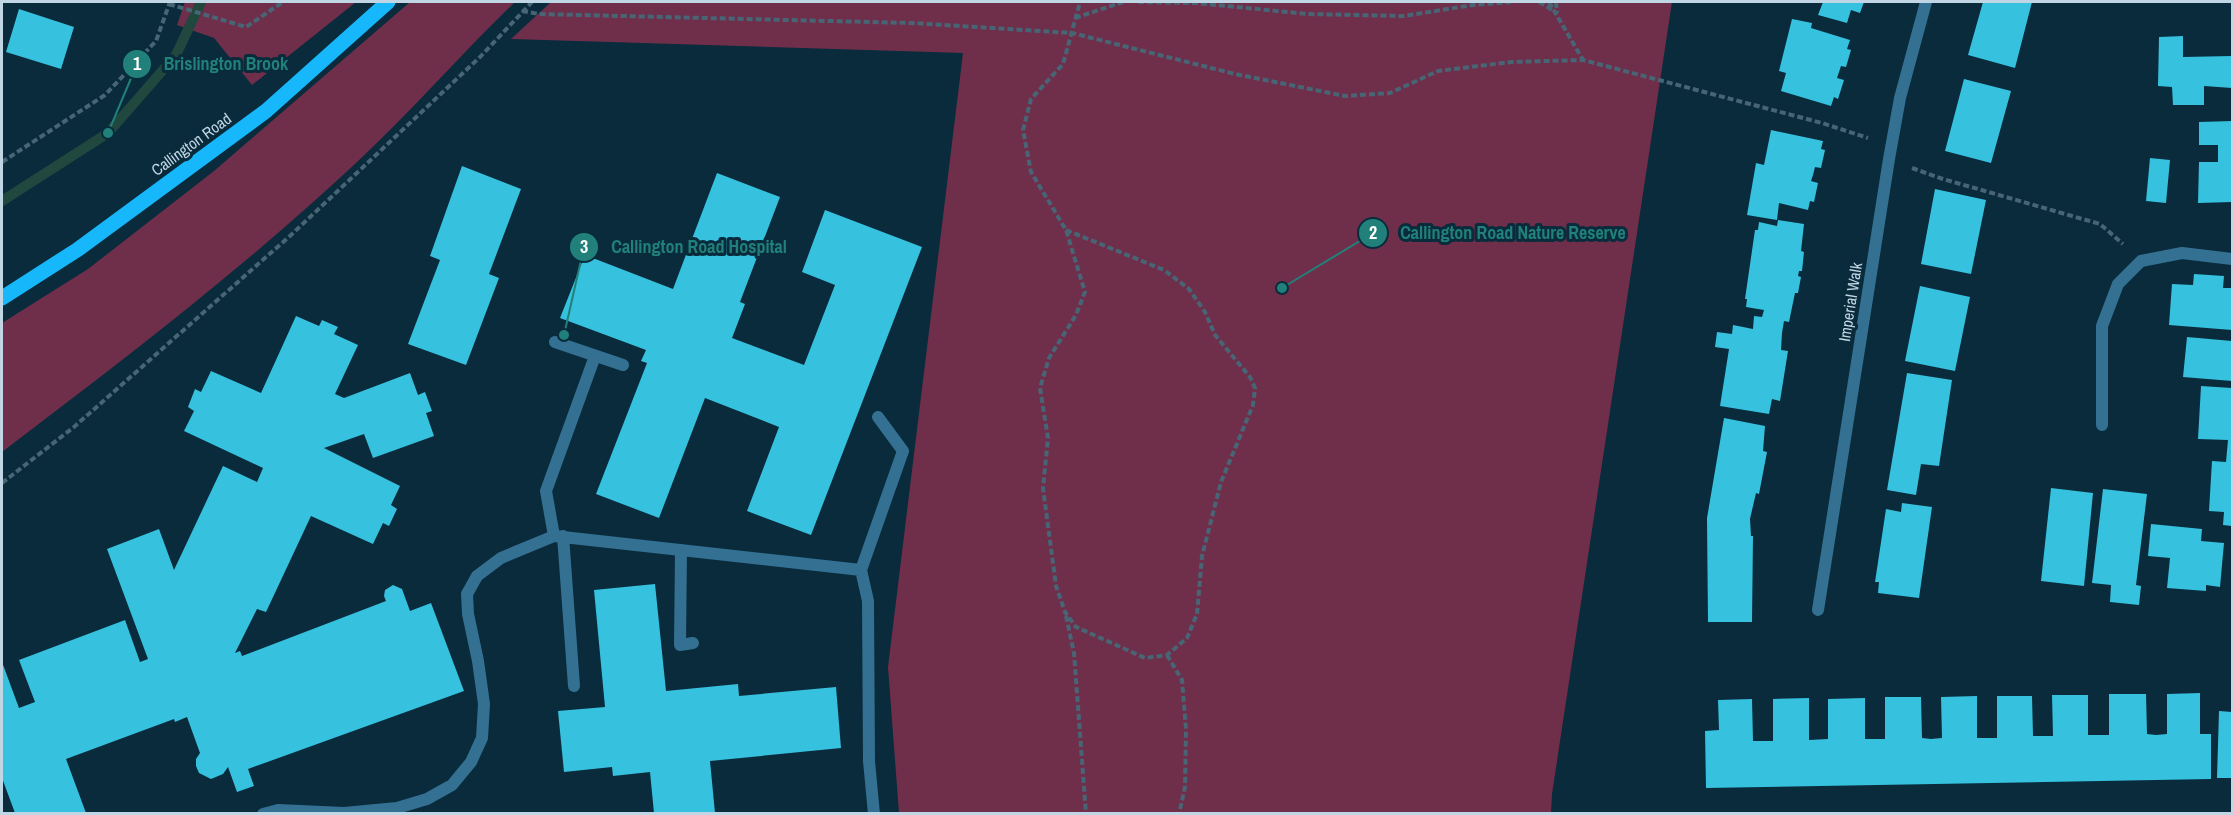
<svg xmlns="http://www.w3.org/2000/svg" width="2234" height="815" font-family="'Archivo Narrow',sans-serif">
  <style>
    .green { fill: #6f2f4b }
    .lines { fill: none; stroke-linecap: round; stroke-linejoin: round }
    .stream { stroke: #21483f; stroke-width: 10 }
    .building { fill: #36c1de }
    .path { stroke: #476575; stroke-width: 4; stroke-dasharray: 6 3; stroke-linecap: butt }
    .lane { stroke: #347091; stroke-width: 12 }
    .street { stroke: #347091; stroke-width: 12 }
    .primary { stroke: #17b7fc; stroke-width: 15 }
    .labels { text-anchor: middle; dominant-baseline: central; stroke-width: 6; stroke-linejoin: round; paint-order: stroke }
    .street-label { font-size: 16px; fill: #c0d6e4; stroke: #092b3c }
    .leader { fill: none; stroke: #21807a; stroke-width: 2 }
    .callout-dot { fill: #21807a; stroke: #092b3c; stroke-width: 2 }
    .mark-label { font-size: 18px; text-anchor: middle; font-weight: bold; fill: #fff }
    .callout-label { font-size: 18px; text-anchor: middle; font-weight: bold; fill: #21807a; stroke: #092b3c; stroke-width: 6; stroke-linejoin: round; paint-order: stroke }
  </style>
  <rect width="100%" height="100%" fill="#092b3c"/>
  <path class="green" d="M185,2H356L252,85L214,38L177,25Z
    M410,2H515C461,54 411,112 356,163C245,267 123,360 2,452V323L88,269L214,171Z
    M551,2H1672L1552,794L1551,813H899L888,667L963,53L511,39Z"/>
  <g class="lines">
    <path class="stream" d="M2,201L108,133L176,55L201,2"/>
  </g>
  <path class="building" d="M1823,2H1864L1860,13L1851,10L1847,23L1818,15Z
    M1983,2H2032L2015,68L1968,55Z
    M19,9L74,27L61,69L6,52Z
    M1792,19L1812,23L1811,28L1850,40L1847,49L1851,50L1846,67L1841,66L1837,78L1844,80L1838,99L1834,97L1831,106L1781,91L1786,73L1779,71Z
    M2183,36V57L2232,56V88L2204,86V105H2173L2172,87L2158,86L2159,37Z
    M1964,79L2011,91L1991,163L1945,151Z
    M2232,121V202L2198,203L2199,162H2218V145H2199V122Z
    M1771,130L1823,141L1821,149L1825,150L1821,168L1815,167L1813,175L1811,181L1818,183L1814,202L1810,201L1808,210L1779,203L1777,220L1747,215L1756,163L1764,165Z
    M2150,158L2170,160L2166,203L2146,201Z
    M462,166L521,189L489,274L499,278L466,365L408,344L440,260L430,256Z
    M717,173L780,197L740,302L745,304L732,338L804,365L835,285L802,272L825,210L922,247L811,535L747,511L779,427L705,398L659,518L596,494L647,363L641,361L646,350L560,318L585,255L673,289Z
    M1935,189L1986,200L1971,274L1921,264Z
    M1778,220L1804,224L1801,251L1804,252L1802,271H1799L1798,276L1801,277L1798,293H1795L1789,322L1784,321L1782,333L1781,350L1788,351L1780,401L1772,399L1769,414L1720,406L1729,349L1715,347L1717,332L1732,334L1733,325L1753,329L1754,316L1762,317L1764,310L1746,307L1747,299H1745L1755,230H1758L1759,222L1777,226Z
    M2194,274L2224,276L2223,288H2232V330L2169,325L2172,284L2193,285Z
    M1920,286L1970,297L1955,371L1905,361Z
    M296,316L319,326L322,320L338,327L334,334L358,345L335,394L344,398L410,373L418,395L425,392L432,411L426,413L434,436L373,458L364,434L324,448L400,486L391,505L397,509L389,526L383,523L373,544L311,516L266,612L257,609L235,653L240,651L242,656L386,601L384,596L385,590L393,585L402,589L410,611L431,603L464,691L248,769L254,786L237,792L228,767L223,774L211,779L199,773L196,766V759L200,753L187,717L175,722L174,719L66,759L86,813H15L2,778V662L19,708L35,702L19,660L125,620L140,662L148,659L107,549L159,529L174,570L223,466L257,482L263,468L184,431L194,411L188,407L195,389L201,392L211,371L261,393Z
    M2187,337L2232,341V381L2183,377Z
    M1907,373L1952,380L1939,466L1921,464L1916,495L1887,490Z
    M2201,386L2232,388V526L2223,525L2224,512L2209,511L2212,461L2226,462L2228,440L2198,439Z
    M1724,418L1765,426L1763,451L1767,452L1759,494L1756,493L1750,519L1751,536H1753L1752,622H1708L1707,518Z
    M2051,488L2093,493L2084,586L2041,581Z
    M2103,489L2147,494L2136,585L2141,586L2139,605L2110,602L2111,585L2092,583Z
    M1902,503L1932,507L1919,598L1878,593L1879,582H1875L1886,509L1901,512Z
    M2151,524L2202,529L2201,541L2224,543L2220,587L2206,585V591L2167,588L2170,558L2148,556Z
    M655,584L666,691L738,684L739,696L836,687L841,748L710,761L715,813H654L650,772L613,776L612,767L564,772L558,711L605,707L594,590Z
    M2200,693V734H2211V779L1706,788L1705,731L1719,730L1718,700L1752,699L1753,741H1773V699L1809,698V740L1828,739V699L1865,698V739H1885V697H1921L1922,738L1931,739L1942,738L1941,697L1977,696V738H1997V696H2032L2033,736H2053L2052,695H2088V735H2109V694H2146L2147,734L2156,735L2167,734V694Z
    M2219,711L2232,712V778H2217Z"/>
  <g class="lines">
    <path class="path" d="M1138,2L1197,3L1307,14L1404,16L1473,5L1511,2
      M1539,2L1554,11
      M1549,2L1583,60
      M1556,2L1557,13
      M169,4L246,27L283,2
      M522,11L539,14L912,23L1072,33L1235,74L1345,96L1390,93L1438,71L1511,62L1583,60L1822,123L1868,138
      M1075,18L1123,2
      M2,162L105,95L156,41L170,2
      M1912,168L1943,179L2100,224L2123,244
      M1066,230L1164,270L1189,289L1205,312L1215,335L1250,377L1255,388L1253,405L1221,482L1202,556L1197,614L1187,638L1167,655L1145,658L1076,627L1065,612L1056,586L1043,488L1048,438L1040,388L1049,358L1076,315L1085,292L1066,230L1031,172L1023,130L1031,99L1063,64L1080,2
      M2,483L74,427L291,235L480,57L532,2
      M1066,616L1074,653L1086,814
      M1167,655L1182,680L1186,729L1185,787L1179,814"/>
    <path class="lane" d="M555,342L623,365
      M554,536L546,491L595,356
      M563,536L574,686
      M681,550L680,645L693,643
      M263,814L278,810L344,813L397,808L427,799L452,785L471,762L482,738L484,704L478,661L468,614L467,594L477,576L501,558L554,536L861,570
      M874,814L869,761L868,601L861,570L903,451L878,417"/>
    <path class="street" d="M2102,425V326L2118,284L2141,261L2182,253L2232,259
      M1818,610L1889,159L1900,98L1926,2"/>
    <path class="primary" d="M2,298L77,250L266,111L388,2"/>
  </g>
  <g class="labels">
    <g class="street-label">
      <text transform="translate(191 144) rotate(-36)">Callington Road</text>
      <text transform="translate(1850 302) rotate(-81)">Imperial Walk</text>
    </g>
  </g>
  <path class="leader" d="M108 133L137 64M1282 288L1373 233M564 335L584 247"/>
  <g class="callout-dot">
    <circle cx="108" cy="133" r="6"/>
    <circle cx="1282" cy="288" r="6"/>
    <circle cx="564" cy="335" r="6"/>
    <circle cx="137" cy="64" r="15"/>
    <circle cx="1373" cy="233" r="15"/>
    <circle cx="584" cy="247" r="15"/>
  </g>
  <g class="mark-label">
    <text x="137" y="70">1</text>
    <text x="1373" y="239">2</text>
    <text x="584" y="253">3</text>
  </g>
  <g class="callout-label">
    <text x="226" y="70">Brislington Brook</text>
    <text x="1513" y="239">Callington Road Nature Reserve</text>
    <text x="699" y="253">Callington Road Hospital</text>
  </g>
  <rect width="2234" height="815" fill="none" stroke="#c0d6e4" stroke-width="6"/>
</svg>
